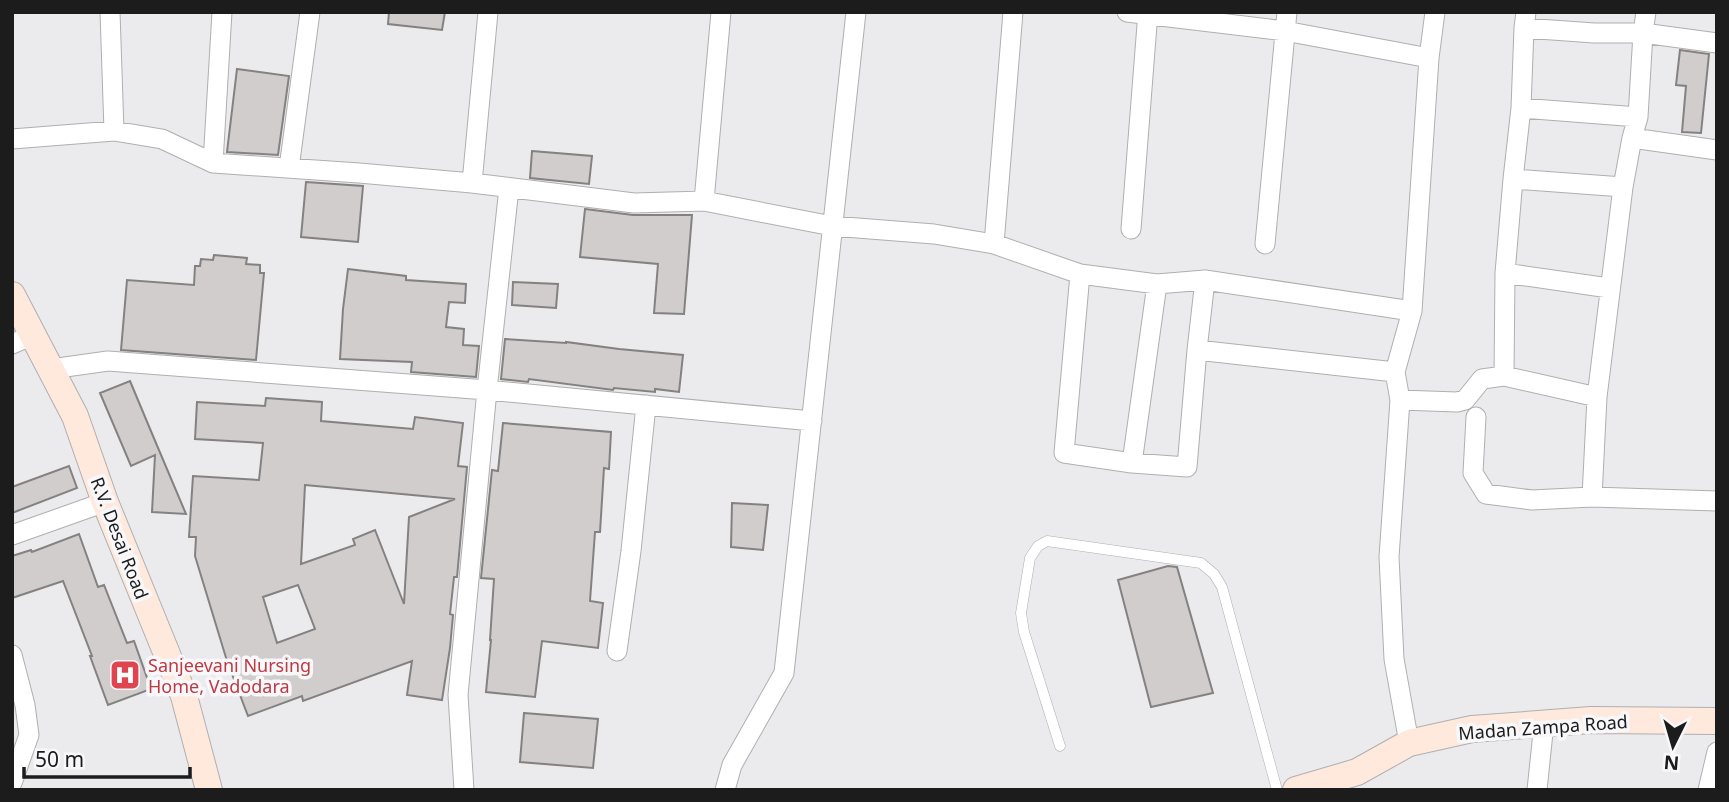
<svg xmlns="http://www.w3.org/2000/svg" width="1729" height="802" font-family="'Noto Sans',sans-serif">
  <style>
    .building { fill: #d0cdcc; stroke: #848281; stroke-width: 2; fill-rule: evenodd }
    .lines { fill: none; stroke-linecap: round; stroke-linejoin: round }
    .lane-casing { stroke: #afafb2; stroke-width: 11 }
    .street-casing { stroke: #afafb2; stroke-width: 21 }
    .secondary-casing { stroke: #afafb2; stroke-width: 28 }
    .lane { stroke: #fff; stroke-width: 10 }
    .street { stroke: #fff; stroke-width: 19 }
    .secondary { stroke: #ffe9dc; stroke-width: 26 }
    .labels { text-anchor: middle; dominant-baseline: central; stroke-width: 7; stroke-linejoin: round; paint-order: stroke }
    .street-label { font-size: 18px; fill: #1c1c1d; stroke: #f8f8fb }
    .health-label { font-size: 18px; fill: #be3a42; stroke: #f8f8fb; text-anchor: start }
  </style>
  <rect width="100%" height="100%" fill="#ebebed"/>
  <path class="building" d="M389,12H445L442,30L388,24Z
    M1680,50L1709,54L1701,133L1682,132L1686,86L1676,85Z
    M237,69L289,76L278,155L227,152Z
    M532,151L592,156L589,184L530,178Z
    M306,182L363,186L358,242L301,237Z
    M585,209L633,215H692L684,314L654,313L658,264L580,257Z
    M214,255L247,258L246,264L260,265V273H264L256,360L121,350L127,280L194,285L195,266H200L201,259L213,260Z
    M348,269L406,276V280L466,284L465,303L449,302L446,327L464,329L463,345L479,346L476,377L411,372L412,362L340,359L343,309Z
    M513,282L558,284L556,308L512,305Z
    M505,339L566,343V342L619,349L683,355L679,392L655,389V392L614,388L613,390L529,379L528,382L501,379Z
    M130,381L153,436L186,514L152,512L155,455L131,466L100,393Z
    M266,398L322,402L321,421L413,429L415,417L463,423L458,466L467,467L457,577H454L450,614L453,615L450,648L442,700L407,695L412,661L303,701L302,696L248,716L227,661L195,556L196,537H189L193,476L259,480L263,443L195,439L197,402L265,406ZM305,485L455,499L409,517L404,604L375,530L353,539L355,545L301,564ZM298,585L315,629L277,643L263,597Z
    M503,423L611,432L609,469L604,468L600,532H595L590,601L603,603L598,648L542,641L535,697L486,692L491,640H490L494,579L481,578L492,470L498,471Z
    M69,466L77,488L12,513V487Z
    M732,503L768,505L763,550L731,547Z
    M79,534L98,587L104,585L127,643L134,641L151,689L108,705L90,656H92L63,581L12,598V556L31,550L32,552Z
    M1168,566L1177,567L1213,693L1151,707L1118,580Z
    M524,713L598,719L593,768L520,762Z"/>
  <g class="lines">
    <g class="lane-casing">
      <path id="lane" d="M1060,746L1024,632L1021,613L1030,558L1038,546L1047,541L1201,563L1214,574L1222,587L1277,790"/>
    </g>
    <g class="street-casing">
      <path id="street" d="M110,12L114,131
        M1127,12L1285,31L1429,58
        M1524,28L1594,33H1643L1717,43
        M1521,108L1638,117
        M1632,138L1717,150
        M12,139L114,131L162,139L213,163L359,173L472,183L634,203L704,201L832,226L934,234L994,244L1080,274L1157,284L1205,280L1412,311
        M213,163L222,12
        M289,168L310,12
        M1513,179L1623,187
        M472,183L488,12
        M704,201L721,12
        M1131,229L1148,12
        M994,244L1013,12
        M1265,244L1287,12
        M1505,273L1609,288
        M1080,274L1064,453L1132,463L1187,467L1197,350L1205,280
        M12,344L33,335
        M1197,350L1395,372
        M51,369L108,361L487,390L812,421
        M1504,376L1505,273L1513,179L1521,108L1524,28L1526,12
        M1400,400L1457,402L1465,400L1482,379L1504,376L1597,397
        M1476,417L1473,473L1486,494L1532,500L1592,497L1717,501
        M1132,463L1157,284
        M1592,497L1597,397L1623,187L1632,138L1638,117L1643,33L1646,12
        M12,535L105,502
        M617,651L631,551L646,405
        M12,655L25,705L29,735L12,783
        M1409,743L1394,659L1389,557L1400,400L1395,372L1412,311L1429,58L1435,12
        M464,790L458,695L487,390L509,188
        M725,790L732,765L784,673L856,12
        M1537,790L1544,723
        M1708,790L1717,752"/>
    </g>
    <g class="secondary-casing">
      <path id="secondary" d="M12,295L75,416L105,502L184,696L209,790
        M1296,790L1357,772L1409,743L1472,729L1591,720L1717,721"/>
    </g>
    <use href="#lane" class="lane"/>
    <use href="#street" class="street"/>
    <use href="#secondary" class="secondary"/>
  </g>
  <defs>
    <g id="hospital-square" transform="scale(1.575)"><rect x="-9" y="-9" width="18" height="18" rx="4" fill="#e0444e" stroke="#f8f8fb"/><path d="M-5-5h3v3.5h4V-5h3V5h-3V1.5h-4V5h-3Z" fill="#fff"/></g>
  </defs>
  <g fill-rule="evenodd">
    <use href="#hospital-square" x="125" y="675"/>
  </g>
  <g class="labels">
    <g class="street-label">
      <text transform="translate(120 538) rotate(69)">R.V. Desai Road</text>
      <text transform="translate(1543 727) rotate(-4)">Madan Zampa Road</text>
    </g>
    <g class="health-label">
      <text x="148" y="665">Sanjeevani Nursing<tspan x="148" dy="21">Home, Vadodara</tspan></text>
    </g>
  </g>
  <rect width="1729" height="802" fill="none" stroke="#1c1c1d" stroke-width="28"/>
  <g transform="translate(1673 746) rotate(185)" stroke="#f8f8fb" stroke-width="5" paint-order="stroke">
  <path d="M0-5L12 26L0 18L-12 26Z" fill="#1c1c1d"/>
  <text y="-10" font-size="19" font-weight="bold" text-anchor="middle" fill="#1c1c1d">N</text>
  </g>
  <path d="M24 767v10h166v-10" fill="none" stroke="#1c1c1d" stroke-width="3.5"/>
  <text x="35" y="767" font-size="21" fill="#1c1c1d" stroke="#f8f8fb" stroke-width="5" paint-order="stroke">50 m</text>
</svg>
